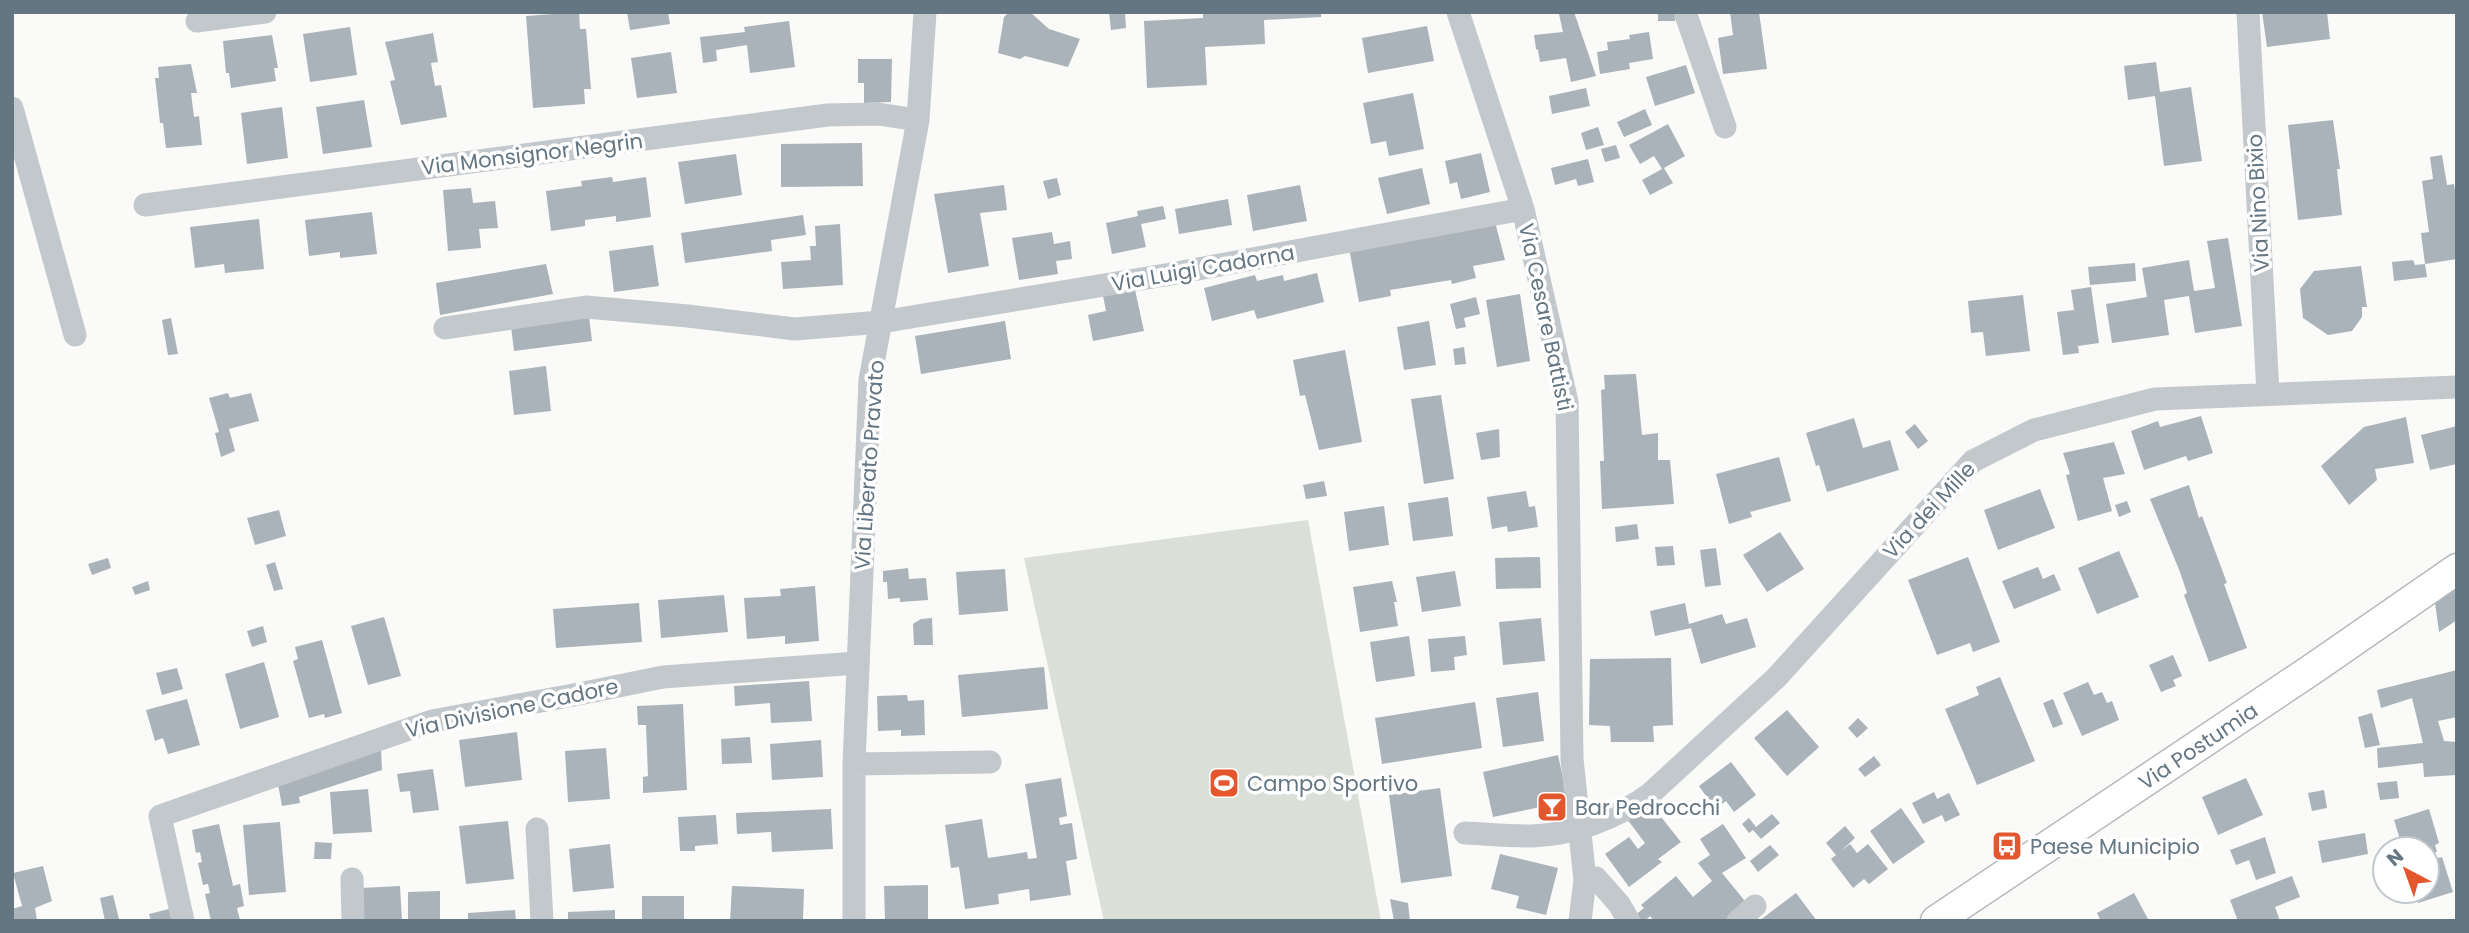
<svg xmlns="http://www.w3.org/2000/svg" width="2469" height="933" font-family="Poppins,sans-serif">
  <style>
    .green { fill: #dadfd7 }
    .building { fill: #aab3b9 }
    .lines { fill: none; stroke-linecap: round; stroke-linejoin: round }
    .major-casing { stroke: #b5babe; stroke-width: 33 }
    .minor { stroke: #c3c8cc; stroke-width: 23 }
    .major { stroke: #fff; stroke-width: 30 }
    .labels { text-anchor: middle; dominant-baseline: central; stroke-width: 7; stroke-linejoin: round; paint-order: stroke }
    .street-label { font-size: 21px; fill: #657683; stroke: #fff }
    .poi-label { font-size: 21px; fill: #657683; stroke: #fff; text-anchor: start }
  </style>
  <rect width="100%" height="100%" fill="#fafaf8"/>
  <path class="green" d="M1308,520L1381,921H1104L1024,558Z"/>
  <path class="building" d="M579,12L580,29H586L591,89H584L585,104L533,108L526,16Z
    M627,12H668L670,24L630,30Z
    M1009,12H1030L1049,29L1080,39L1068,67L1025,56L1020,59L998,53L1004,17Z
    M1109,12H1125L1126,28L1111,30Z
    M1203,12H1321V17L1264,20L1265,44L1205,47L1207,85L1147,88L1144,21L1203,18Z
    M1574,12L1596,76L1571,82L1566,58L1540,62L1538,50L1536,49L1534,35L1563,32L1559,14Z
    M1658,12H1675V21H1658Z
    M1730,12H1759L1767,69L1723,74L1718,38L1733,35Z
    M2262,12H2327L2330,39L2267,47Z
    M789,21L795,67L750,73L747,45L716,50L717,61L703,63L700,37L745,32L744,27Z
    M1427,26L1434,61L1368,73L1362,38Z
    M350,27L357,75L310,82L303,34Z
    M1649,32L1653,59L1629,63L1630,69L1600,74L1597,52L1608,50L1607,42L1630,39L1629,35Z
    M433,33L438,62L431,63L435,86L441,85L447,117L401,125L390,81L395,80L385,42Z
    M272,35L278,68H274L276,81L231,88L229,73H226L223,41Z
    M671,52L677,93L637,98L631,58Z
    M858,59H892L891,102L864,103V83H858Z
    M2156,62L2160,92L2191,87L2202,161L2164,166L2155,96L2128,100L2124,66Z
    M191,64L197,93H191L194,117L199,116L202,145L166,148L163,123H160L155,78H159L158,67Z
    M1686,65L1695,93L1655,106L1646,77Z
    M1586,88L1590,106L1552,114L1549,96Z
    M1413,93L1424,149L1389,156L1386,141L1371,144L1363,103Z
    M364,100L372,147L323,154L316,107Z
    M282,107L288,158L247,164L241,113Z
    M1645,109L1652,125L1624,137L1617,122Z
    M2333,120L2340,169H2337L2342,215L2298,220L2288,125Z
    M1668,124L1685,156L1664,168L1673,183L1650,195L1642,180L1662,169L1654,156L1640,164L1629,145Z
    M1598,127L1604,145L1586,150L1581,133Z
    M862,143L863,186L781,187V144Z
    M1616,145L1620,158L1605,162L1601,149Z
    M1481,153L1490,192L1461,199L1457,182L1450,184L1445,161Z
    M736,154L742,195L685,204L678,162Z
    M2442,155L2447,185L2454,184L2457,204V259L2425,264L2421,233L2429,232L2422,181L2433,179L2430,157Z
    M1588,159L1594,182L1578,186L1576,179L1555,185L1551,168Z
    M1422,168L1430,204L1387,214L1378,178Z
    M612,177L613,182L646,177L651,217L616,222V216L585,220V226L551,231L546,191L582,186L581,181Z
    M1057,178L1061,195L1048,199L1043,181Z
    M1004,185L1007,210L980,213L989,266L948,273L934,194Z
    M1300,185L1307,221L1253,231L1247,195Z
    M471,188L473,203L495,201L498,228L479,229L481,248L448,251L443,190Z
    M1228,199L1232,225L1179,234L1175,209Z
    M1163,206L1166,219L1141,224L1146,247L1112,254L1106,223L1138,216L1137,211Z
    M372,212L377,254L340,258V252L309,256L305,220Z
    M803,215L806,235L771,240L772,251L685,263L681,233Z
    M259,219L264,269L225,273L224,264L195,268L190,227Z
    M1495,222L1505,260L1473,266L1476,278L1452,284L1451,280L1390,290L1391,296L1359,302L1349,248Z
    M840,224L843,285L783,289L781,262L811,260L810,246H816L815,226Z
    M1052,232L1054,244L1070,241L1072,259L1056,261L1058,274L1019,280L1012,238Z
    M2228,238L2242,326L2195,333L2189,296L2164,300L2169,335L2112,343L2106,304L2147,297L2142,268L2189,260L2194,291L2215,288L2207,241Z
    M653,245L659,286L614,292L609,251Z
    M2413,260L2415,265L2425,264L2427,277L2394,281L2392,262Z
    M2135,263L2136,281L2090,285L2088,267Z
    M546,264L553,294L440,315L436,283Z
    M2361,266L2367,307H2362V317L2352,331L2328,335L2303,318L2300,289L2314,271Z
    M1317,273L1324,302L1257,319L1254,310L1212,321L1204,288L1255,275L1257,281L1283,275L1284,281Z
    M2091,287L2099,343L2078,346L2079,353L2063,355L2057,312L2074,310L2071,290Z
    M1135,290L1144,331L1093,341L1088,315L1106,311L1103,296Z
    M1520,294L1530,361L1497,367L1486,300Z
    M2023,295L2030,351L1986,356L1983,332L1971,333L1968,301Z
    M1476,297L1480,314L1464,318L1466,327L1456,329L1450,304Z
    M589,317L592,341L514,351L511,326Z
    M171,318L178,354L168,355L162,320Z
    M1005,321L1011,359L921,374L915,336Z
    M1429,321L1436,365L1404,370L1397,327Z
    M1464,347L1466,364L1455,365L1453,349Z
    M1345,350L1362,442L1319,450L1305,395L1300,396L1293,360Z
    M546,366L551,411L514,415L509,371Z
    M1636,374L1642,435L1658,433V460H1670L1674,504L1602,509L1600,461H1604L1601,390L1605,389L1604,375Z
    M228,393L230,398L251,393L259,421L229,429L235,451L221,457L215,433L219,432L209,398Z
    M1441,395L1454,479L1424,484L1411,399Z
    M2201,416L2213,453L2188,461L2186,456L2144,470L2131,431L2158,421L2160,427Z
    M2406,417L2414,463L2375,469L2377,480L2349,505L2321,466L2364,427Z
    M1854,418L1863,448L1890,440L1899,470L1827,492L1819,465L1816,466L1806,433Z
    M1915,424L1928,441L1918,449L1905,432Z
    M2457,426V464L2430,470L2421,435Z
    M1499,429L1500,457L1481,460L1476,433Z
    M2114,442L2125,474L2103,478L2112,511L2078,521L2066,475L2070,474L2063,453Z
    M1779,457L1791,501L1750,512L1752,517L1729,524L1716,474Z
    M1324,481L1327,496L1306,499L1303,485Z
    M2189,485L2199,518L2202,516L2227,583L2224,584L2247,648L2209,662L2184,595L2187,593L2180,572L2150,499Z
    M2040,489L2055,528L1998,550L1984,510Z
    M1526,491L1529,507L1535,506L1538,527L1508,532L1507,526L1492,529L1487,497Z
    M1448,497L1453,536L1413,541L1408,503Z
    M2127,501L2131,512L2119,517L2115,505Z
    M1384,506L1389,545L1349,551L1344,512Z
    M279,510L286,536L255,545L247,518Z
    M1637,524L1639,539L1616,542L1615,527Z
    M1780,532L1804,569L1767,592L1743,555Z
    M1673,546L1675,565L1657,566L1655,547Z
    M1716,548L1721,585L1705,587L1700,550Z
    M2119,551L2139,597L2097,614L2078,568Z
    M1540,557L1541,588L1496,589L1495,558Z
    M1968,557L2000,642L1973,652L1970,643L1937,655L1908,580Z
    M108,558L111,568L92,575L88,564Z
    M275,562L283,589L274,591L266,565Z
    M2038,567L2043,579L2054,574L2061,590L2014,609L2002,581Z
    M908,568L909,579L926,578L928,600L900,602V598L888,599L887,582H883V571Z
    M1005,569L1008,611L959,615L956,572Z
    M1455,571L1461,606L1422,612L1416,577Z
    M148,581L150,590L135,595L132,587Z
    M1392,581L1397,602H1394L1398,626L1360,632L1353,587Z
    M815,586L819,641L785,644V636L747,639L744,598L781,596L780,589Z
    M2457,588V620L2439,632L2435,602Z
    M724,595L728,632L661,638L658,600Z
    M639,603L642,642L556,648L553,609Z
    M1685,603L1689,624L1722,614L1726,624L1747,618L1756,647L1701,664L1691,628L1655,636L1650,611Z
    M384,617L401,676L368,685L351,626Z
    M932,618L933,645H914L913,624L921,619Z
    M1541,618L1545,661L1503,665L1499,622Z
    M263,626L267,642L252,647L247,631Z
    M1409,636L1415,676L1376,682L1370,642Z
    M1465,636L1467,655L1454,657L1455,670L1431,672L1428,639Z
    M322,640L342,713L325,718L324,714L309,718L293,661L298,659L295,647Z
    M2173,655L2182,676L2173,680L2176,686L2161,692L2149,665Z
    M1671,658L1673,725L1653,726L1654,742H1611L1610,726L1589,725L1590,659Z
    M264,662L279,717L240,729L225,674Z
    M1044,667L1048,709L962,717L958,675Z
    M177,668L183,689L162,695L156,673Z
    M2457,670V717L2438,721L2444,741L2457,742V775L2424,777L2423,763L2378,768L2377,748L2423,743L2412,698L2381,708L2377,690Z
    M2000,677L2035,761L1977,785L1945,709L1979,695L1976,687Z
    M809,681L812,721L771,723L770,703L735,706L734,686Z
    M2088,682L2094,695L2102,692L2107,703L2112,701L2119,720L2082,736L2063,693Z
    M1538,692L1544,741L1503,747L1496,698Z
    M907,695L908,701L924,700L925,735L901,736V730L878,731L877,696Z
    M187,699L200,745L168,754L163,738L155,741L146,710Z
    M2053,699L2063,724L2053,728L2043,703Z
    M1475,702L1482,748L1382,764L1375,718Z
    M683,704L687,790L643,793V777L648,776L646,725H638L637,706Z
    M1787,710L1819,747L1787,776L1754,738Z
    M2372,713L2380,745L2365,748L2358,717Z
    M1858,718L1868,728L1857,738L1848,728Z
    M517,732L522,780L465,787L459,740Z
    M750,737L752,763L722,764L721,739Z
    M821,740L823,777L772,780L770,744Z
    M606,748L610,799L568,802L565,751Z
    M381,749L382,770L299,797L300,803L282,806L278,784Z
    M1558,755L1568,801L1493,817L1483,772Z
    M1874,756L1881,765L1865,777L1858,769Z
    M1731,762L1756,795L1734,812L1726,801L1715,809L1699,786Z
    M433,769L439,810L413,813L410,791L400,792L397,774Z
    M1061,778L1067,816L1059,818L1060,825L1072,823L1077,859L1066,861L1071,895L1030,901L1029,889L998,894L999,904L965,909L959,867L951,868L945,825L982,819L988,858L1027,852L1028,859L1037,858L1025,784Z
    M2246,778L2263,815L2218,835L2202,797Z
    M2397,781L2399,798L2380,800L2377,783Z
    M1440,788L1452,876L1401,883L1389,795Z
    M368,789L372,832L333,834L330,792Z
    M2324,790L2327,808L2312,811L2308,793Z
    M1934,792L1937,799L1949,793L1960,815L1945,822L1942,815L1923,824L1912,803Z
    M1649,802L1681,842L1658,859L1662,862L1629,887L1605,854L1629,837L1638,849L1645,843L1627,819Z
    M1901,808L1925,842L1893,864L1870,831Z
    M831,809L833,849L772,852L771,832L737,834L736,813Z
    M2429,809L2439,843L2435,845L2437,852L2433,853L2434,859L2442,857L2453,892L2418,903L2415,891H2427V849H2403L2394,820Z
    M1772,814L1780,823L1761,839L1753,830L1749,833L1742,824L1749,818L1756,827Z
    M716,815L718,844L695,846V851H680L678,817Z
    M508,821L514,879L466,884L459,826Z
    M280,822L286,892L249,895L243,825Z
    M219,824L233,886L240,884L244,906L237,908L240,920L235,921H211L205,894L210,893L208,884L203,885L198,863L202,862L200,852L196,853L192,830Z
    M1723,824L1746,858L1722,873L1749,906L1731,921H1654L1650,916L1645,921H1638L1634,916L1644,908L1641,905L1676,876L1693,897L1712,881L1698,863L1710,855L1700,839Z
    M1845,826L1855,838L1841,851L1850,844L1857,853L1868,844L1888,869L1869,884L1864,879L1853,888L1831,859L1836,855L1826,843Z
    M2365,833L2368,854L2322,863L2318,841Z
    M2265,837L2276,873L2256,880L2249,860L2236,865L2230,850Z
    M315,842L332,843L331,859H314Z
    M610,844L614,888L573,892L569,849Z
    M1770,845L1779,855L1758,872L1750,861Z
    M1500,854L1558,868L1546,915L1516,908L1519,896L1491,889Z
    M43,866L52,901L35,908L37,921H12V909L22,906L13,873Z
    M2292,876L2300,897L2275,907L2280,921H2238L2230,900Z
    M928,885V921H885L884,886Z
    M400,886L402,921H363L361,888Z
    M732,886L804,889L803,921H730Z
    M440,891V921H408V892Z
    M1796,893L1817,921H1759Z
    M2134,893L2149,921H2101L2097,913Z
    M113,895L119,919L105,921L100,898Z
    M642,896H684V921H642Z
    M1390,899L1408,903L1410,921H1394Z
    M169,909L172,921H151L149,914Z
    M515,910L516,921H468V913Z
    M615,910V921H568V912Z"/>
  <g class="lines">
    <g class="major-casing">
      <g id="major">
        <path id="s1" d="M1936,921L2314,668L2457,569"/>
      </g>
    </g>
    <path class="minor" d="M1458,12L1523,209L1567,402L1572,759L1585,880L1580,921
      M1685,12L1725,127
      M2248,12L2268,394
      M197,21L265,12
      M12,108L75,335
      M145,205L828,115L878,114L918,120
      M445,328L586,307L688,316L795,329L881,322L1171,274L1523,209
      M854,764L990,762
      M537,829L542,921
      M1465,833C1487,834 1510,836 1532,836C1572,835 1617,818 1650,794L1776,678L1973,461L2034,430L2155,399L2457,387
      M352,879L353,921
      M1585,880L1596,878L1619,904L1629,921
      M183,921L160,816L432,721L579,694L663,677L858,663
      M854,921V764L870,380L918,120L925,12
      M1738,921L1755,906"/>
    <use href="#major" class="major"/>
  </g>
  <defs>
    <g id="stadium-square" transform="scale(1.575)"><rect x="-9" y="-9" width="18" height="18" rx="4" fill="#e4572e" stroke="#fff"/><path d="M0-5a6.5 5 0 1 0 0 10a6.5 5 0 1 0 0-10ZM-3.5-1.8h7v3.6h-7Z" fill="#fff"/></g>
    <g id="bar-square" transform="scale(1.575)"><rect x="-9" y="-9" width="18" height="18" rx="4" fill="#e4572e" stroke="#fff"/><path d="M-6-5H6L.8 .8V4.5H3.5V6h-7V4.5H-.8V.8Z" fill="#fff"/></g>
    <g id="bus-square" transform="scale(1.575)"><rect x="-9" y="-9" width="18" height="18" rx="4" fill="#e4572e" stroke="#fff"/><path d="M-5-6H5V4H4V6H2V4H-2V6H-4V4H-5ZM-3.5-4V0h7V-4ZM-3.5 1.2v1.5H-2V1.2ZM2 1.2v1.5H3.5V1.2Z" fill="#fff"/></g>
  </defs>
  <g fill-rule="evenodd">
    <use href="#stadium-square" x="1224" y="783"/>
    <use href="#bar-square" x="1552" y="807"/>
    <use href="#bus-square" x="2007" y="846"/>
  </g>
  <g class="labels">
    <g class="street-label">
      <text transform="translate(532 154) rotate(-7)">Via Monsignor Negrin</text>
      <text transform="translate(2258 203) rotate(-93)">Via Nino Bixio</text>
      <text transform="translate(1203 268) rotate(-10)">Via Luigi Cadorna</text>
      <text transform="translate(1546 317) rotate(78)">Via Cesare Battisti</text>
      <text transform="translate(869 465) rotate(-86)">Via Liberato Pravato</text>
      <text transform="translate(1929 510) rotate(-47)">Via dei Mille</text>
      <text transform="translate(512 708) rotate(-12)">Via Divisione Cadore</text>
      <text stroke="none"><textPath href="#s1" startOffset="315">Via Postumia</textPath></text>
    </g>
    <g class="poi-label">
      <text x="1247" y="783">Campo Sportivo</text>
      <text x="1575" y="807">Bar Pedrocchi</text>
      <text x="2030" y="846">Paese Municipio</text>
    </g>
  </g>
  <rect width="2469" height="933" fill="none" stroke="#657683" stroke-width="28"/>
  <g transform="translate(2406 870) rotate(319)"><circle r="33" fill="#ffffff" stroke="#c1c8cd" stroke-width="2"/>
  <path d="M0-5L12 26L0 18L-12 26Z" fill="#e4572e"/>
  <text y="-10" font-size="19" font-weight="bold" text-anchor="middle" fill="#657683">N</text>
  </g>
</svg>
